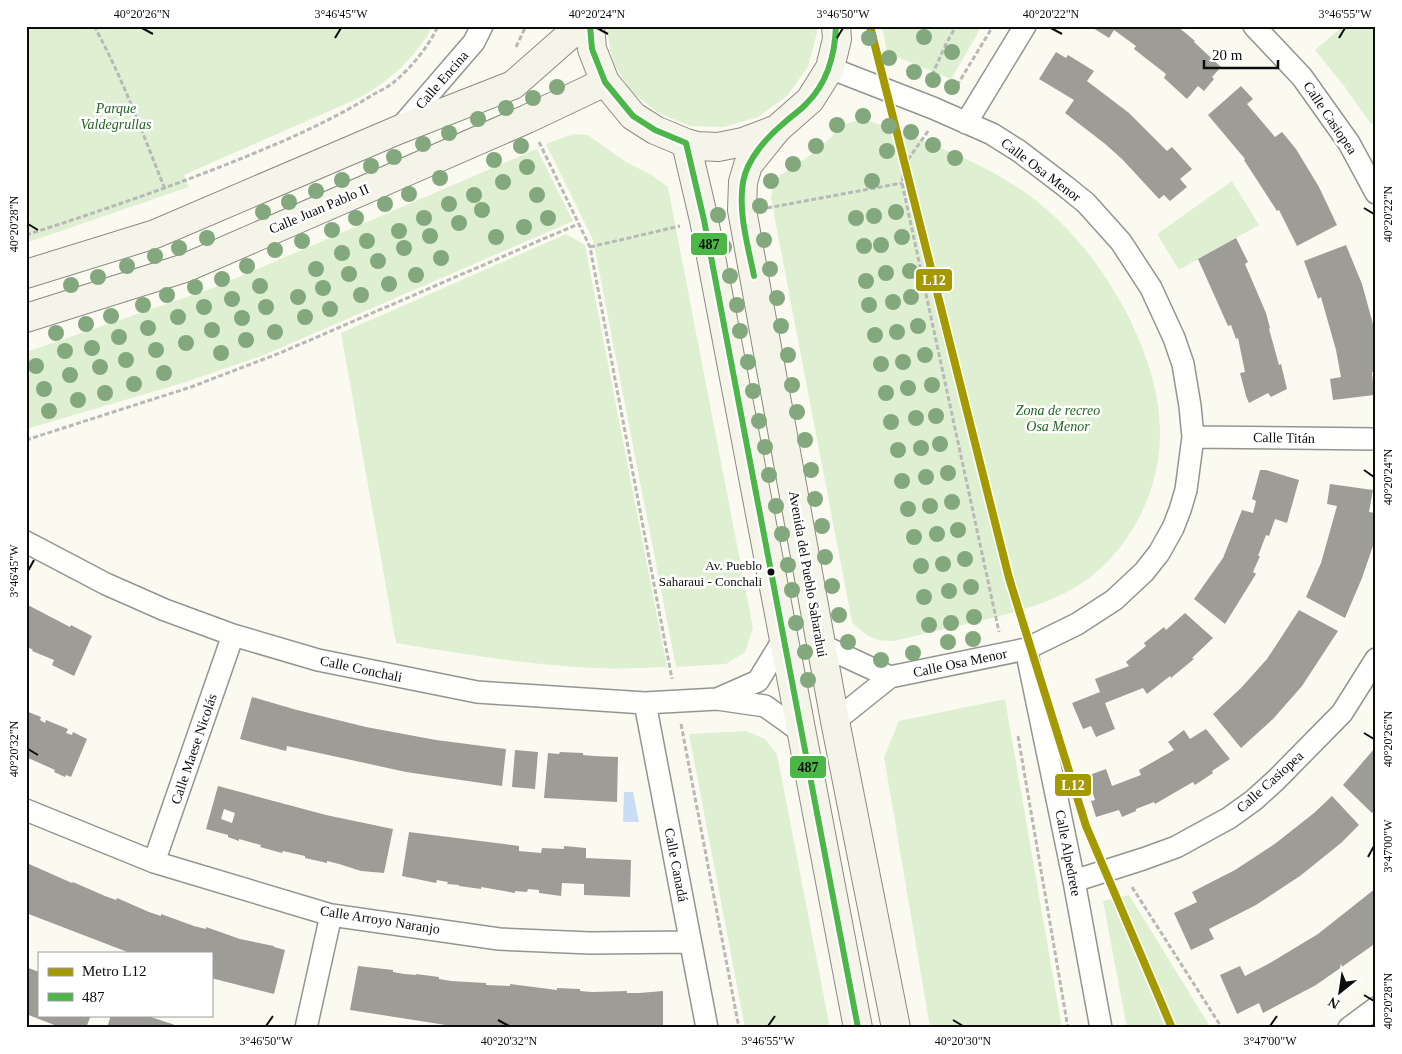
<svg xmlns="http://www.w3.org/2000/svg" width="1402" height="1054" font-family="Georgia,serif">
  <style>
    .green { fill: #dff0d2 }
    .water { fill: #c9ddf4 }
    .building { fill: #9e9c97; fill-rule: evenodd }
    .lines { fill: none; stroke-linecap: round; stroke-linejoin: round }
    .street-casing { stroke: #949490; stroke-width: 24 }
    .secondary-casing { stroke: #8b8a86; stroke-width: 30 }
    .path { stroke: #b8b8b6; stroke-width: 3; stroke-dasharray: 5 2.5; stroke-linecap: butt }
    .street { stroke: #fefefd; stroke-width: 21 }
    .secondary { stroke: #f4f4e9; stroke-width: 28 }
    .bus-1-casing { stroke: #fff; stroke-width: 10 }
    .bus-1 { stroke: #4ab747; stroke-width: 6 }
    .metro-1-casing { stroke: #fff; stroke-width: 11 }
    .metro-1 { stroke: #a49a00; stroke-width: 8 }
    .tree { fill: #83a87e }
    .ticks { fill: none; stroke: #0d0d0d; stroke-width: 2 }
    .bus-dot { fill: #0d0d0d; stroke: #fff; stroke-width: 2 }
    .labels { text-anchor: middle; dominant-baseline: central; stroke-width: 5; stroke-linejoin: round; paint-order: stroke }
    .bus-label { font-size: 13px; fill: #0d0d0d; stroke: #fff; text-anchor: end }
    .street-label { font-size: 14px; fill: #0d0d0d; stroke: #fff }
    .park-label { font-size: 14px; font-style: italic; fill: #20641f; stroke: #fff }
    .line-badge { stroke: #fff; stroke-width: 2 }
    .badge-label { font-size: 14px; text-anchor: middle; font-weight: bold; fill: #fff }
    .pale-badge-label { font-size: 14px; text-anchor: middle; font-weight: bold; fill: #111 }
    .neatline { fill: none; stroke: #0d0d0d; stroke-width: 2 }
    .ticks-label { font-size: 12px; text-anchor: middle; fill: #0d0d0d }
  </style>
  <rect width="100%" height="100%" fill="#fbfaf1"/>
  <path class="green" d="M26,26H433C416,57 391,80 361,97L184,175L189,187L26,243Z
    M606,26H817V33L808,67L787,96L758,117L724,127L690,126L658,113L632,92L613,63Z
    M882,26H982L951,79L887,53Z
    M1343,26H1376V121L1371,124L1344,86L1315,50Z
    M866,120C885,126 903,133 921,140C967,158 1007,176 1045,208C1104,258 1159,352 1160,430C1161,487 1134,544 1088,579C1054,604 1011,613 971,623C945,629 919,635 894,641C875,642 865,636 852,622L771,199L773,186L780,175L815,152L845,124L855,121Z
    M573,134L588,135L626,162L652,175L668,187L753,628L745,652L726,664L676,667L593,240L546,144Z
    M537,149L573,221L264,355L183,383L26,429V352L213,288Z
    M1232,181L1259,225L1179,270L1157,234Z
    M566,234L585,245L667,667C643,668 618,669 594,668C528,665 462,654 396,643L341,333Z
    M1005,699L1062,1028H930L884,757L899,721Z
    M746,731L765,739L777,754L830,1028H745L689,734Z
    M1129,895L1211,1028H1127L1103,901Z"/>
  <path class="water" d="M624,792H633L639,822H623Z"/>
  <path class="building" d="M1090,26H1177L1195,41L1194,42L1221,67L1212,77L1214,79L1204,91L1198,86L1187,99L1164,78L1166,74L1134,49L1136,46L1114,30L1109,38Z
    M1056,52L1066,58L1068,55L1094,71L1087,81L1129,113L1167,151L1172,147L1192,169L1180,179L1187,187L1170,201L1164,195L1159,199L1122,159L1104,143L1065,113L1074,100L1039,79Z
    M1241,86L1253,99L1247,104L1275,137L1282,132L1296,149L1319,187L1337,225L1297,246L1279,210L1277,211L1244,160L1245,159L1208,115Z
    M1236,238L1248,262L1245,264L1266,313L1270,328L1269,329L1279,365L1281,364L1287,389L1271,397L1268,393L1249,403L1246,396L1240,373L1245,372L1238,338L1236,339L1231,325L1228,326L1198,259Z
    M1346,245L1362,284L1376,335V372H1372L1374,395L1333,400L1330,379L1341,377L1336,350L1321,297L1318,299L1304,261Z
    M1260,470H1266L1299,480L1287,523L1275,519L1269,536L1266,535L1258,556H1260L1253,572L1256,574L1225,624L1194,599L1223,558L1242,510L1253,513L1256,501L1252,499Z
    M1330,484L1373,490L1369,512L1376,513V537L1362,578L1345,618L1306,597L1321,563L1337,506L1327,504Z
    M26,604L70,627L71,625L92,636L74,676L52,665L54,660L32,651L33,650L26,646Z
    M1299,610L1338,631L1302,686L1273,719L1241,748L1213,714L1241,688L1267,659Z
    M1185,613L1213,638L1192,658L1194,659L1171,678L1170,676L1147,694L1143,688L1105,703L1115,729L1096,737L1091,726L1083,729L1072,703L1100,692L1095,679L1129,666L1126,662L1146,646L1144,643L1164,627L1166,630Z
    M252,697L297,710L366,727L436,740L506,749L502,786L406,772L287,746L286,751L240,739Z
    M26,711L41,717L40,720L45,723L46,720L68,729L66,733L72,735L73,732L87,739L71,777L66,775L65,777L54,772L55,770L26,757Z
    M1206,729L1230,759L1212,771L1213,773L1195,785L1193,782L1155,804L1154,802L1136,809V811L1122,817L1119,810L1096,817L1091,801L1095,800L1087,776L1106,769L1112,786L1141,775L1139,770L1174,750L1168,742L1184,730L1190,739Z
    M1374,749L1376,750V809L1372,813L1343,785Z
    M515,750L538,752L535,789L512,787Z
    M560,752L583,753V755L594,756L618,757L617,802L544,798L548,753L559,754Z
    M218,786L326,815L393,829L384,873L361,871L339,864L327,861V863L305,858V856L283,851L282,853L260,847L261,845L239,839V841L228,837V835L206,829ZM224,809L235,813L232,823L221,819Z
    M1332,796L1359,825L1341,843L1300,876L1256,905L1209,929L1214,939L1191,950L1174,913L1197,902L1192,892L1235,870L1276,843L1314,813Z
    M409,832L519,846V851L541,853L542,848L564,849V846L586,848V858L631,860L630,897L584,895V884L562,883L561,896L539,893V890L528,889L527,892L515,891V893L481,887V889L459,886V885L447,884L448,882L437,880L436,883L402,876Z
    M26,864L29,865V864L72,883L73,882L105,896L116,900L117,898L149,912L161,916V914L194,926L206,929V927L240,939L274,946V947L285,950L274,994L211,978V953H130L26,913Z
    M1376,888V943L1316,985L1263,1013L1259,1003L1237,1014L1220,975L1240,966L1245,976L1270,963L1318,934Z
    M358,966L393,970V972L404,974L416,975V974L439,977V979L451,981L486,983V985L510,986V984L557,990V988L580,989V991L592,992L627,991V993H639L663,991V1028H465L350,1010Z
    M26,967L39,972V1015H91L86,1028H62L26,1014Z
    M111,1015H145L184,1028H107Z"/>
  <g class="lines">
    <g class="street-casing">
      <path id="street" d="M1254,26L1302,77L1349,143L1376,193
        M830,68L933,108L992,134L1019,151L1065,186L1086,203L1121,242L1151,288L1174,338L1183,364L1190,406L1193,437L1186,490L1180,510L1173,528L1159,553L1144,572L1114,600L1077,624L1026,649L890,677
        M966,123L1025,26
        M399,129L474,42L482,26
        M1193,437L1376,439
        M26,542L106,584L165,610L233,635L318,660L477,692L645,703L717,699L765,706L800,731
        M821,645L890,677L835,721
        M1026,649L1074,881L1101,1028
        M717,699L758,681L783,640
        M645,703L707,1028
        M26,810L154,862L331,915L499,939L590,943L690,942
        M154,862L233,635
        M1074,881L1143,859L1176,847L1229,818L1254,800L1276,780L1342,713L1376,659
        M306,1028L331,915
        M1349,1028L1376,1008"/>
    </g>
    <g class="secondary-casing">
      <path id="secondary" d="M590,26L592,49L605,82L633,116L655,130L686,143L697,146L718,147L743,142L777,129L810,100L830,68L837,39L836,26
        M777,129L748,165L743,182L742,210L835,721L896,1028
        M686,143L704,220L858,1028
        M26,274L155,234L398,130L513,85L580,26
        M26,318L185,268L527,119L605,82"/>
    </g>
    <path class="path" d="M94,26C123,78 143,135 165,189
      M516,47L526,26
      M929,82L945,46L956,26
      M953,92L993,26
      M894,118L1020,627
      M928,131L905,164L902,183L999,632
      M539,142L590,247L672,679
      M767,208L902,183
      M26,235C116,206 203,176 290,138C319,125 347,111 374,94C380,91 388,87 394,82C411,68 429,46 438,26
      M590,247L680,226
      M26,440L191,387L280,353L578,224
      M681,724L739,1028
      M1018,736L1068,1028
      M1132,887L1222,1028"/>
    <use href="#street" class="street"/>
    <use href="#secondary" class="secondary"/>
    <g class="bus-1-casing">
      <path id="bus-1" d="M590,26L592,49L605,82L633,116L655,130L686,143L704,220L858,1028
        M754,276C748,246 738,213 743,182C747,159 767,137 784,123C791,116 800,111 807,103C827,83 835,54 836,26"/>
    </g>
    <use href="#bus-1" class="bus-1"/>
    <g class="metro-1-casing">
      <path id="metro-1" d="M870,26L1009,578L1086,826L1172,1028"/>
    </g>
    <use href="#metro-1" class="metro-1"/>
  </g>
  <g class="tree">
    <circle cx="924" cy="37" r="8"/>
    <circle cx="869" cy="38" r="8"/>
    <circle cx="952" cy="52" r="8"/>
    <circle cx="889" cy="58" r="8"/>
    <circle cx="914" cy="72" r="8"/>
    <circle cx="933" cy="80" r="8"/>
    <circle cx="557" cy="87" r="8"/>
    <circle cx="952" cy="87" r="8"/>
    <circle cx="533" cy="98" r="8"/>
    <circle cx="506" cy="108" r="8"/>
    <circle cx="863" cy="116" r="8"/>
    <circle cx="478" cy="119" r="8"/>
    <circle cx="837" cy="125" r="8"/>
    <circle cx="889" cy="126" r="8"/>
    <circle cx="911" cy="132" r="8"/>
    <circle cx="449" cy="133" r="8"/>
    <circle cx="423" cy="144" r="8"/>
    <circle cx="933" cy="145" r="8"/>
    <circle cx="521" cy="146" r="8"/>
    <circle cx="816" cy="146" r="8"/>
    <circle cx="887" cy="151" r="8"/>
    <circle cx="394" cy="157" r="8"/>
    <circle cx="955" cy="158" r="8"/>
    <circle cx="494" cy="160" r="8"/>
    <circle cx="793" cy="164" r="8"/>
    <circle cx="371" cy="166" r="8"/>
    <circle cx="527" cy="167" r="8"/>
    <circle cx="440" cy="178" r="8"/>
    <circle cx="342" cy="180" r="8"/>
    <circle cx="771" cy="181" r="8"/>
    <circle cx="872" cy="181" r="8"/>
    <circle cx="503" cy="182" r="8"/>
    <circle cx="316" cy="191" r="8"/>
    <circle cx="409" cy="194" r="8"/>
    <circle cx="474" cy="195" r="8"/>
    <circle cx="537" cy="195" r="8"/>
    <circle cx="289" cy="202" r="8"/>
    <circle cx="385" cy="204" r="8"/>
    <circle cx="449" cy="204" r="8"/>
    <circle cx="760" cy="206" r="8"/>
    <circle cx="482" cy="210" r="8"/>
    <circle cx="263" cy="212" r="8"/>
    <circle cx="896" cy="212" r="8"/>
    <circle cx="718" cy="215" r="8"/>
    <circle cx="874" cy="216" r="8"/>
    <circle cx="356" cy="218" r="8"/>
    <circle cx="424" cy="218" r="8"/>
    <circle cx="548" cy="218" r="8"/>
    <circle cx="856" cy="218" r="8"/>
    <circle cx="459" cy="223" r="8"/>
    <circle cx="524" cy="227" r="8"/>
    <circle cx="332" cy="230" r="8"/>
    <circle cx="399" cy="231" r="8"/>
    <circle cx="430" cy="236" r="8"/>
    <circle cx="496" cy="237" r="8"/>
    <circle cx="902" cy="237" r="8"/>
    <circle cx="207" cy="238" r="8"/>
    <circle cx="764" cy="240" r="8"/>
    <circle cx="302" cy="241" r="8"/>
    <circle cx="367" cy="241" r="8"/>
    <circle cx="881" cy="245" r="8"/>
    <circle cx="864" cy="246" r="8"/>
    <circle cx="724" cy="247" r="8"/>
    <circle cx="179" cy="248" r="8"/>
    <circle cx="404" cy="248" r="8"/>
    <circle cx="275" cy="250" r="8"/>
    <circle cx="342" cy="253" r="8"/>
    <circle cx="155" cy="256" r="8"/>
    <circle cx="441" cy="258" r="8"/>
    <circle cx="378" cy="261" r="8"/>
    <circle cx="127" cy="266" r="8"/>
    <circle cx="247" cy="266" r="8"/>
    <circle cx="316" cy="269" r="8"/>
    <circle cx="770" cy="269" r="8"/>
    <circle cx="910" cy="271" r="8"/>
    <circle cx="886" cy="273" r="8"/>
    <circle cx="349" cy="274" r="8"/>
    <circle cx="416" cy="275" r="8"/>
    <circle cx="730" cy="276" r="8"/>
    <circle cx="98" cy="277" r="8"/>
    <circle cx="222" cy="279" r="8"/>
    <circle cx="866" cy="281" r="8"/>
    <circle cx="389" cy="284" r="8"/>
    <circle cx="71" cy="285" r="8"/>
    <circle cx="260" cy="286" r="8"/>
    <circle cx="195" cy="287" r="8"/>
    <circle cx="323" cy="288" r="8"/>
    <circle cx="167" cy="295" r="8"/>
    <circle cx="361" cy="295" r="8"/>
    <circle cx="298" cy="297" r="8"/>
    <circle cx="911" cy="297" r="8"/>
    <circle cx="777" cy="298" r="8"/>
    <circle cx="232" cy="299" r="8"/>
    <circle cx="893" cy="302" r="8"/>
    <circle cx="143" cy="305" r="8"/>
    <circle cx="737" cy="305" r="8"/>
    <circle cx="869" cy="305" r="8"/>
    <circle cx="204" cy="307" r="8"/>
    <circle cx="266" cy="307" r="8"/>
    <circle cx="330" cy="309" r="8"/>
    <circle cx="111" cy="316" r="8"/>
    <circle cx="178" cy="317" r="8"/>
    <circle cx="305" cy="317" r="8"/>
    <circle cx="242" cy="318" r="8"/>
    <circle cx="86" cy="324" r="8"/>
    <circle cx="781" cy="326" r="8"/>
    <circle cx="918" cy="326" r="8"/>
    <circle cx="148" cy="328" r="8"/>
    <circle cx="212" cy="330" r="8"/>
    <circle cx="740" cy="331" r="8"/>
    <circle cx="275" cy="332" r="8"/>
    <circle cx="897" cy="332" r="8"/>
    <circle cx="56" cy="333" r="8"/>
    <circle cx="875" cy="335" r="8"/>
    <circle cx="119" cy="337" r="8"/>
    <circle cx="246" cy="340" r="8"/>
    <circle cx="186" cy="343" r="8"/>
    <circle cx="92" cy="348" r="8"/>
    <circle cx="156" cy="350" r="8"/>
    <circle cx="65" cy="351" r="8"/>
    <circle cx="221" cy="353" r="8"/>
    <circle cx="788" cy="355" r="8"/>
    <circle cx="925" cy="355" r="8"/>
    <circle cx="126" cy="360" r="8"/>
    <circle cx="748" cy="362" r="8"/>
    <circle cx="903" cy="362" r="8"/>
    <circle cx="881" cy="364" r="8"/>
    <circle cx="36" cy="366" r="8"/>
    <circle cx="100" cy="367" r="8"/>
    <circle cx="164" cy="373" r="8"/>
    <circle cx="70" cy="375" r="8"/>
    <circle cx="134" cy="384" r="8"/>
    <circle cx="792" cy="385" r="8"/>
    <circle cx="932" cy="385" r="8"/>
    <circle cx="908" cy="388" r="8"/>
    <circle cx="44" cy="389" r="8"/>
    <circle cx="753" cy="391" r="8"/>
    <circle cx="105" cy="393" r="8"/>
    <circle cx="886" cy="393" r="8"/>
    <circle cx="78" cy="400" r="8"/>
    <circle cx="49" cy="411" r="8"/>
    <circle cx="797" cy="412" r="8"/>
    <circle cx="936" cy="416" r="8"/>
    <circle cx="916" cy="418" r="8"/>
    <circle cx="759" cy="421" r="8"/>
    <circle cx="891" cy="422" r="8"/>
    <circle cx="805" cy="440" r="8"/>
    <circle cx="940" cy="444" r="8"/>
    <circle cx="765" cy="447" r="8"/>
    <circle cx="921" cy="448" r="8"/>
    <circle cx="898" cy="450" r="8"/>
    <circle cx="811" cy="470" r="8"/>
    <circle cx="948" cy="473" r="8"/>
    <circle cx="769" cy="475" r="8"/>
    <circle cx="926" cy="477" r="8"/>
    <circle cx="902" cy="481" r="8"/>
    <circle cx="815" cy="499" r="8"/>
    <circle cx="952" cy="502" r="8"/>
    <circle cx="776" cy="506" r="8"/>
    <circle cx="930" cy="506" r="8"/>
    <circle cx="908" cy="509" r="8"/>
    <circle cx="822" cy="526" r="8"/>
    <circle cx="958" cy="530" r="8"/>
    <circle cx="782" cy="534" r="8"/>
    <circle cx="937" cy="534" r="8"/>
    <circle cx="914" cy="537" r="8"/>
    <circle cx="825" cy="557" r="8"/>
    <circle cx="965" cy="559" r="8"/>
    <circle cx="943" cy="564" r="8"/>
    <circle cx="788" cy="565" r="8"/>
    <circle cx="921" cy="566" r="8"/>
    <circle cx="832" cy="586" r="8"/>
    <circle cx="971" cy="587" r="8"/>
    <circle cx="792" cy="590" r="8"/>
    <circle cx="949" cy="591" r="8"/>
    <circle cx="924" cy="597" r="8"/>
    <circle cx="839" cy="615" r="8"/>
    <circle cx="974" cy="617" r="8"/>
    <circle cx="796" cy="623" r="8"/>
    <circle cx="951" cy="623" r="8"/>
    <circle cx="929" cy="625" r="8"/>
    <circle cx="973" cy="639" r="8"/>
    <circle cx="848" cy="642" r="8"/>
    <circle cx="948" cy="642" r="8"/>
    <circle cx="805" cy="652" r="8"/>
    <circle cx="913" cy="653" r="8"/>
    <circle cx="881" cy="660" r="8"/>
    <circle cx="808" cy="680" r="8"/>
  </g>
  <path class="ticks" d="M142,28L153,34M597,28L608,34M1051,28L1062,34M335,38L341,28M837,38L843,28M1339,38L1345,28M1364,208L1374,214M28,224L38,230M1364,470L1374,477M28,571L34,560M1364,733L1374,739M28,749L38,755M1368,857L1374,846M1364,995L1374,1001M498,1020L509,1026M953,1020L963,1026M266,1026L273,1016M768,1026L775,1016M1270,1026L1277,1016"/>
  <circle class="bus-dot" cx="771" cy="572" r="4.5"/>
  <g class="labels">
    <g class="bus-label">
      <text x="762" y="565">Av. Pueblo<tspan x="762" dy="16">Saharaui - Conchali</tspan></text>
    </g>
    <g class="street-label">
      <text transform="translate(442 80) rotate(-49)">Calle Encina</text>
      <text transform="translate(1330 118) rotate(56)">Calle Casiopea</text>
      <text transform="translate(1041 170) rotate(37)">Calle Osa Menor</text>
      <text transform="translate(319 209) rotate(-23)">Calle Juan Pablo II</text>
      <text transform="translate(1284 438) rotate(1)">Calle Titán</text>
      <text transform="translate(808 574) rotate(80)">Avenida del Pueblo Saharahui</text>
      <text transform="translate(960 663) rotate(-12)">Calle Osa Menor</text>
      <text transform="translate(361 669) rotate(12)">Calle Conchali</text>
      <text transform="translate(194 749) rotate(-71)">Calle Maese Nicolás</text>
      <text transform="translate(1270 782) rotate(-42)">Calle Casiopea</text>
      <text transform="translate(1068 853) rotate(79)">Calle Alpedrete</text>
      <text transform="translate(676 865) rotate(79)">Calle Canadá</text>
      <text transform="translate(380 920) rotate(9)">Calle Arroyo Naranjo</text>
    </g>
    <g class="park-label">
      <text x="116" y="108">Parque<tspan x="116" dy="16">Valdegrullas</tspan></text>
      <text x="1058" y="410">Zona de recreo<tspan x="1058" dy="16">Osa Menor</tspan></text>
    </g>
  </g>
  <g class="line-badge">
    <rect x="690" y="232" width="38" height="24" rx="5" fill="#4ab747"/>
    <rect x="915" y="268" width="38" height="24" rx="5" fill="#a49a00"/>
    <rect x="789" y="755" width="38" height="24" rx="5" fill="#4ab747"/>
    <rect x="1054" y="773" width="38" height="24" rx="5" fill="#a49a00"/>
  </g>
  <g class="badge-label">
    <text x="934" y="285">L12</text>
    <text x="1073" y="790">L12</text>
  </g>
  <g class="pale-badge-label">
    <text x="709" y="249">487</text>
    <text x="808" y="772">487</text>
  </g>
  <rect width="1402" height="1054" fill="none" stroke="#ffffff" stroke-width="55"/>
  <rect x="38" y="952" width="175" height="65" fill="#ffffff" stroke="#9e9e9e"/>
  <rect x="48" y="968" width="25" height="8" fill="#a49a00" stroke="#9e9e9e"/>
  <text x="82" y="976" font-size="15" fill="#0d0d0d">Metro L12</text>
  <rect x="48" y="993" width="25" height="8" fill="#4ab747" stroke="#9e9e9e"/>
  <text x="82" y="1002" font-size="15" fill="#0d0d0d">487</text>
  <g transform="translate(1340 992) rotate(210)" stroke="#ffffff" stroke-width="4" paint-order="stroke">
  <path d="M0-4L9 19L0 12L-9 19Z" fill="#0d0d0d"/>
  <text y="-8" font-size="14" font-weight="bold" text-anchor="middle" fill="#0d0d0d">N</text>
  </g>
  <path d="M1204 60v8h74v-8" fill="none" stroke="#0d0d0d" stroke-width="2.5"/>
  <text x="1212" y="60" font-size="15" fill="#0d0d0d" stroke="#ffffff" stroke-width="4" paint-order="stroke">20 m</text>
  <rect x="28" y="28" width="1346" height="998" class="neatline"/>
  <g class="ticks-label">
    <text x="142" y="18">40°20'26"N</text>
    <text x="341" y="18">3°46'45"W</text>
    <text x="597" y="18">40°20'24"N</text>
    <text x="843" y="18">3°46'50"W</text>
    <text x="1051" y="18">40°20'22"N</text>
    <text x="1345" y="18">3°46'55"W</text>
    <text transform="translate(1388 214) rotate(-90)" y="4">40°20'22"N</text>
    <text transform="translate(14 224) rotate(-90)" y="4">40°20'28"N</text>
    <text transform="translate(1388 477) rotate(-90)" y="4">40°20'24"N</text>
    <text transform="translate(14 571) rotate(-90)" y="4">3°46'45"W</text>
    <text transform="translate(1388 739) rotate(-90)" y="4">40°20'26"N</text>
    <text transform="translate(14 749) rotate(-90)" y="4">40°20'32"N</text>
    <text transform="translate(1388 846) rotate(-90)" y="4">3°47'00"W</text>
    <text transform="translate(1388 1001) rotate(-90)" y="4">40°20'28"N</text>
    <text x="266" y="1045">3°46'50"W</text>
    <text x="509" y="1045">40°20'32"N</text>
    <text x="768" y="1045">3°46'55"W</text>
    <text x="963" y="1045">40°20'30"N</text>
    <text x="1270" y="1045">3°47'00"W</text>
  </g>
</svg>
